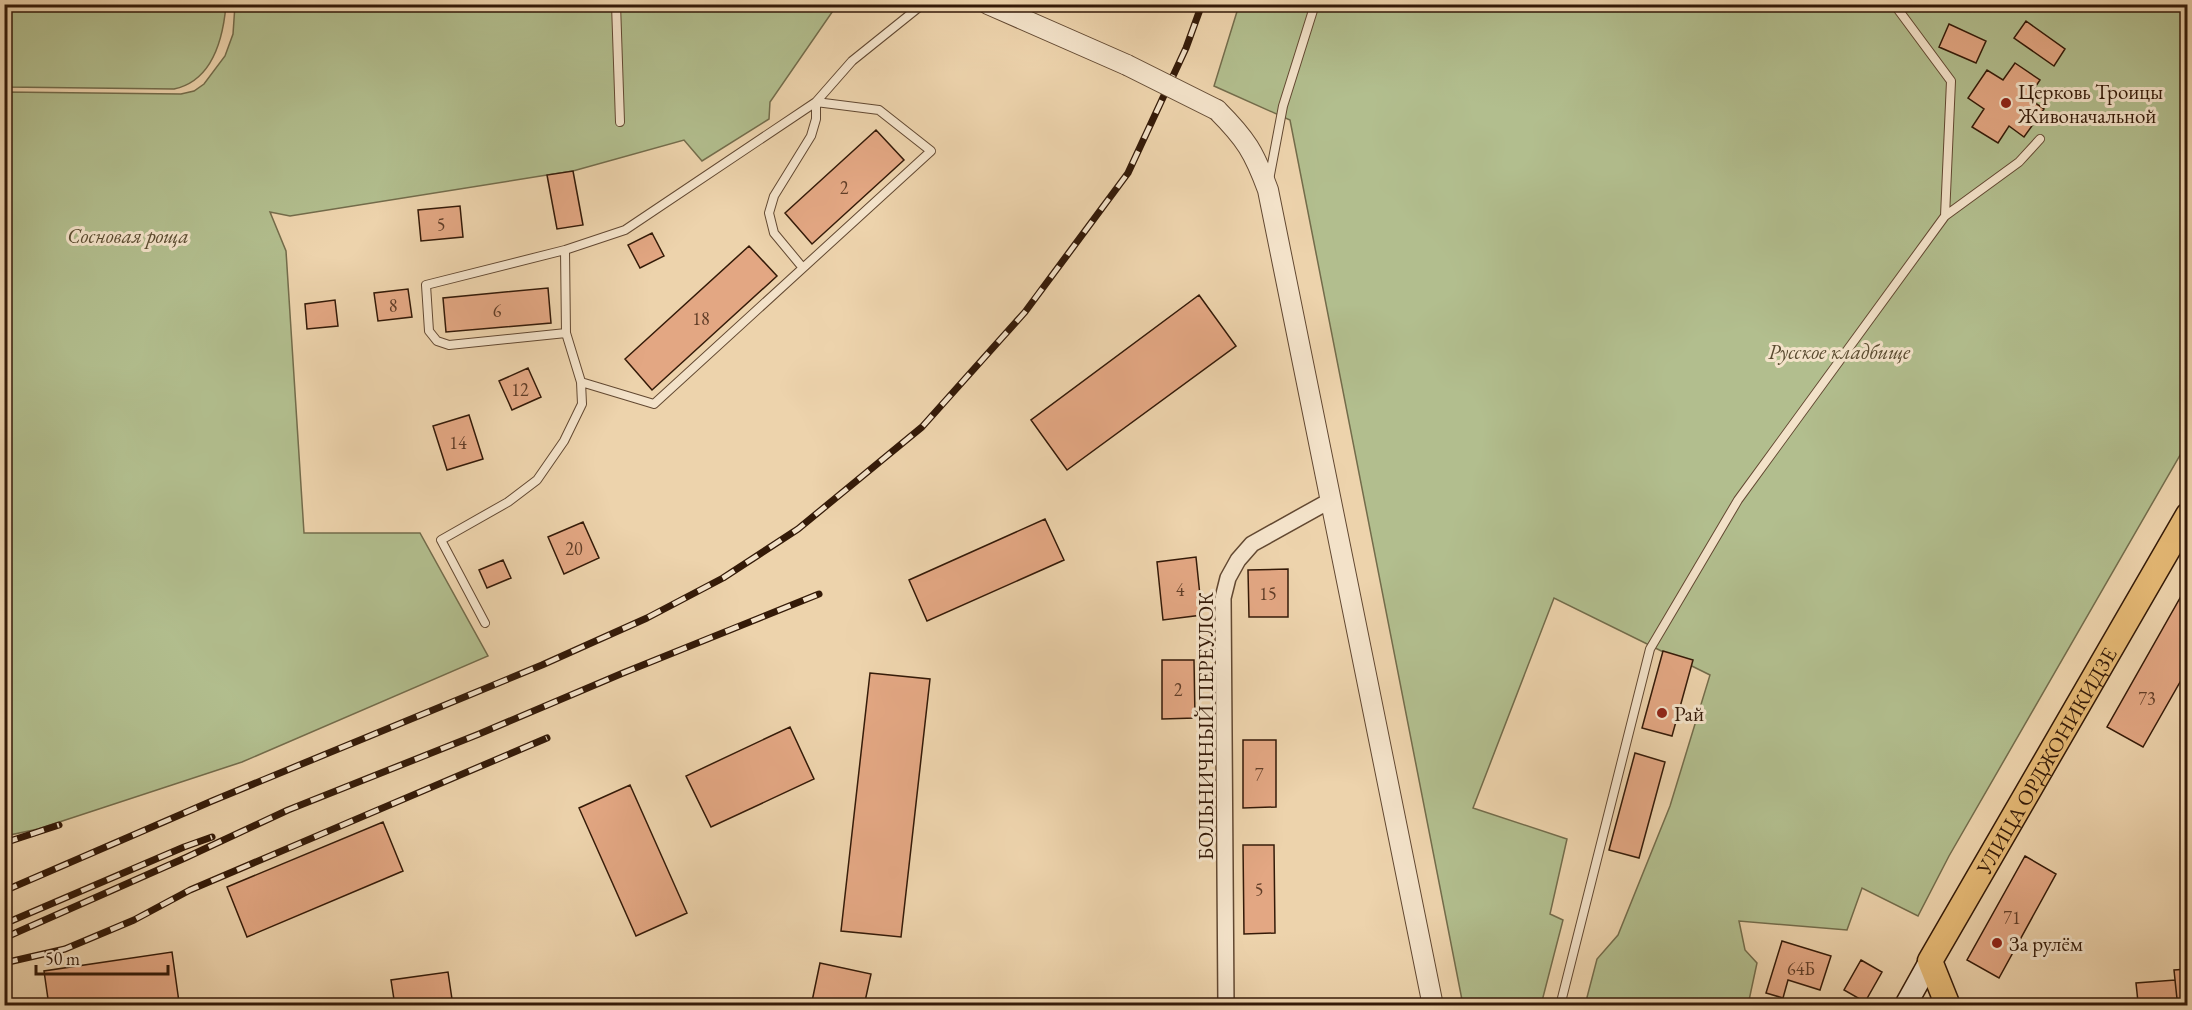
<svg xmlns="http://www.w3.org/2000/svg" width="2192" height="1010" font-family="'EB Garamond',serif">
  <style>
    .green { fill: #b2be8e; stroke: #736c4b; stroke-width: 1.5 }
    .building { fill: #e3a783; stroke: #341a08; stroke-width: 1.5 }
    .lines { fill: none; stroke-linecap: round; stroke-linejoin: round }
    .service-casing { stroke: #624831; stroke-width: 10 }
    .minor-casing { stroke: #624831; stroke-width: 18 }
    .tertiary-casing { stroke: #624831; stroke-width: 22 }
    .secondary-casing { stroke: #341a08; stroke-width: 24 }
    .primary-casing { stroke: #341a08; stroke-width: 27 }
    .service { stroke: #f3e2c9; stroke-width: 8 }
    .minor { stroke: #f3e2c9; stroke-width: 15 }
    .tertiary { stroke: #f3e2c9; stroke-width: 20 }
    .secondary { stroke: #f3e2c9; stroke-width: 21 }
    .primary { stroke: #e6ba76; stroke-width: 24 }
    .rail-casing { stroke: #341a08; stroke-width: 7 }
    .rail { stroke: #f3e2c9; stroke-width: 4.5; stroke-dasharray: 14; stroke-linecap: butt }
    .tertiary-bridge-casing { stroke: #624831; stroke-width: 22; stroke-linecap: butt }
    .tertiary-bridge { stroke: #f3e2c9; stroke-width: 20 }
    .poi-dot { fill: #8f2418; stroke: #f3e2c9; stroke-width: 2 }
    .labels { text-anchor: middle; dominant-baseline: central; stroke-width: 6; stroke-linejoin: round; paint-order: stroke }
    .number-label { font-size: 18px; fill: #603d27 }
    .poi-label { font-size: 21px; fill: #341a08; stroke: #f3e2c9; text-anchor: start }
    .park-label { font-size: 21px; font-style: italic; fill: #5a4b30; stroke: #f3e2c9 }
    .street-label { font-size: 21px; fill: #341a08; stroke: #f3e2c9 }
  </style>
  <rect width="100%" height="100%" fill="#edd3ac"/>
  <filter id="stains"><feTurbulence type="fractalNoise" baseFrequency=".00333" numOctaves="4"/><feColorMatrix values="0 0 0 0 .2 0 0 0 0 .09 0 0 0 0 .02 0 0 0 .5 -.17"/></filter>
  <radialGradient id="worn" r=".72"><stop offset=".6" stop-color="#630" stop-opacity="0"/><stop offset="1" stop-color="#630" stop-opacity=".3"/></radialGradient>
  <path class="green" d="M5,4H226V5C223,39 212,81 174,89L5,87Z
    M235,5H837L770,102L769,119L702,161L684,140L573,171L547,175L290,216L270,212L286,251L304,533H420L488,656L242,762L38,829L5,836V92L181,94L194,91L204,84L225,56L233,34Z
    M1239,5H2187V443L1949,856L1918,916L1862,888L1847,930L1739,921L1745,950L1757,963L1748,1005H1585L1597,959L1618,935L1670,806L1710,675L1554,598L1473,808L1567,839L1550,914L1563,920L1541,1005H1463L1290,120L1214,86Z"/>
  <path class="building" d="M2026,21L2065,49L2054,66L2014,38Z
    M1949,24L1986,41L1976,63L1939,47Z
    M2015,63L2040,80L2028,98L2044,109L2024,137L2009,126L1998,143L1972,127L1984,109L1968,98L1987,70L2003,80Z
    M876,130L904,160L812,244L785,213Z
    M573,171L583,225L557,229L547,175Z
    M460,206L463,237L421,241L418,210Z
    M652,233L664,256L640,268L628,245Z
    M749,246L777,276L652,390L625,359Z
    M548,288L551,323L446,332L443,298Z
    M408,289L412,317L378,321L374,293Z
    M1199,295L1236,346L1067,470L1031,420Z
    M335,300L338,326L307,329L305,304Z
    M528,368L541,397L512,410L499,381Z
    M469,415L483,459L447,470L433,426Z
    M1045,519L1064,560L927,621L909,580Z
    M583,522L599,558L564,574L548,537Z
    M1196,557L1202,615L1163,620L1157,562Z
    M503,560L511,578L487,588L479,570Z
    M1288,569V617H1249L1248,570Z
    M2184,591L2188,593V668L2143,747L2107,727Z
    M1663,651L1693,660L1672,736L1642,728Z
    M1162,660H1194L1195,718L1162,719Z
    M870,673L930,679L901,937L841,931Z
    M790,727L814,779L711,827L686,776Z
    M1243,740H1276V807L1243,808Z
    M1635,753L1665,762L1639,858L1609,850Z
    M630,785L687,913L636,936L579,808Z
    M383,822L403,871L247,937L227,887Z
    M1243,845H1274L1275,933L1244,934Z
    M2025,856L2056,874L1999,978L1967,960Z
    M1782,941L1831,956L1820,990L1788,980L1783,998L1766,993Z
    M172,952L179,1002L153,1006H49L44,971Z
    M1861,960L1882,972L1865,1002L1844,990Z
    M820,963L871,974L864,1006H811Z
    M2188,969V998L2177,999L2174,970Z
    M448,972L453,1006H395L391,980Z
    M2175,980L2177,999L2138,1002L2136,983Z"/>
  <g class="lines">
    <g class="service-casing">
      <path id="service" d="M616,4L620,122
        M1269,180L1283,106L1315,4
        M1945,216L2019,162L2040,139
        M566,333L449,345L437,341L429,331L426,285L565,250L625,230L816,102L852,61L923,4
        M581,382L654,404L931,151L879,110L816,102V119L811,136L774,196L769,213L774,233L803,268
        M485,623L441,540L508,502L537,480L564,441L582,404L581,382L566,333L565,250
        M1560,1006L1650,649L1738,500L1945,216L1951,81L1894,4"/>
    </g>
    <g class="minor-casing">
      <path id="minor" d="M1226,1006L1223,598L1228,578L1238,560L1252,544L1331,500"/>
    </g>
    <g class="tertiary-casing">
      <path id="tertiary" d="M988,4L1127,65
        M1217,110C1246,139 1254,152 1268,190L1433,1006"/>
    </g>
    <g class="secondary-casing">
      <path id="secondary" d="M1905,1006L1930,961"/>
    </g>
    <g class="primary-casing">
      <g id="primary">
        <path id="s1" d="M1948,1006L1930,961L2188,515"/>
      </g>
    </g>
    <use href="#service" class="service"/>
    <use href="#minor" class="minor"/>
    <use href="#tertiary" class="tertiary"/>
    <use href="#secondary" class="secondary"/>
    <use href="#primary" class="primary"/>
    <g class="rail-casing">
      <path id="rail" d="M4,843L59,825
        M4,891L212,801L542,665L647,618L723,578L798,529L922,427L1025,312L1128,173L1186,48L1202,4
        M4,924L184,847L212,837
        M4,938L185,858L288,810L479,734L623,673L819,594
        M4,963L65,949L134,920L190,890L547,738"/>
    </g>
    <use href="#rail" class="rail"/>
    <g class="tertiary-bridge-casing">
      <path id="tertiary-bridge" d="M1127,65L1217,110"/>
    </g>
    <use href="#tertiary-bridge" class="tertiary-bridge"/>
  </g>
  <g class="poi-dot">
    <circle cx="2006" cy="103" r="6"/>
    <circle cx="1662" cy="713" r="6"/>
    <circle cx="1997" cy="943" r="6"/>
  </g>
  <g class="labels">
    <g class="number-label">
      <text x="844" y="187">2</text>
      <text x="441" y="224">5</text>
      <text x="393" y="305">8</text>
      <text x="497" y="310">6</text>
      <text x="701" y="318">18</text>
      <text x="520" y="389">12</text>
      <text x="458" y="442">14</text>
      <text x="574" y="548">20</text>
      <text x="1180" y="589">4</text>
      <text x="1268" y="593">15</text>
      <text x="1178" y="689">2</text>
      <text x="2147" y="698">73</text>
      <text x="1259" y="774">7</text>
      <text x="1259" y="889">5</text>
      <text x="2012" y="917">71</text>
      <text x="1801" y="968">64Б</text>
    </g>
    <g class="poi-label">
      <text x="2018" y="91">Церковь Троицы<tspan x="2018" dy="24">Живоначальной</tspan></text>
      <text x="1674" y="713">Рай</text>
      <text x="2009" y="943">За рулём</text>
    </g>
    <g class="park-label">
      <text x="128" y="235">Сосновая роща</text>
      <text x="1839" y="351">Русское кладбище</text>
    </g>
    <g class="street-label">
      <text transform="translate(1205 726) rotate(-90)">БОЛЬНИЧНЫЙ ПЕРЕУЛОК</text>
      <text stroke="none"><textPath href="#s1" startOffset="280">УЛИЦА ОРДЖОНИКИДЗЕ</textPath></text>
    </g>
  </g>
  <rect width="2192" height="1010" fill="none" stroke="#edd3ac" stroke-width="24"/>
  <rect x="6" y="6" width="2180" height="998" fill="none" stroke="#341a08" stroke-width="3"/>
  <rect x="12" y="12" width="2168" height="986" fill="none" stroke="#341a08" stroke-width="1.5"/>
  <path d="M36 965v9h132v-9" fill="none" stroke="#341a08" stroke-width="3"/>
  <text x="45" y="965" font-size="18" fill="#341a08" stroke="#f3e2c9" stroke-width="4.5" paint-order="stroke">50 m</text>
  <rect width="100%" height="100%" filter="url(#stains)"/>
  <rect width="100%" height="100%" fill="url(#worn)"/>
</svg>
